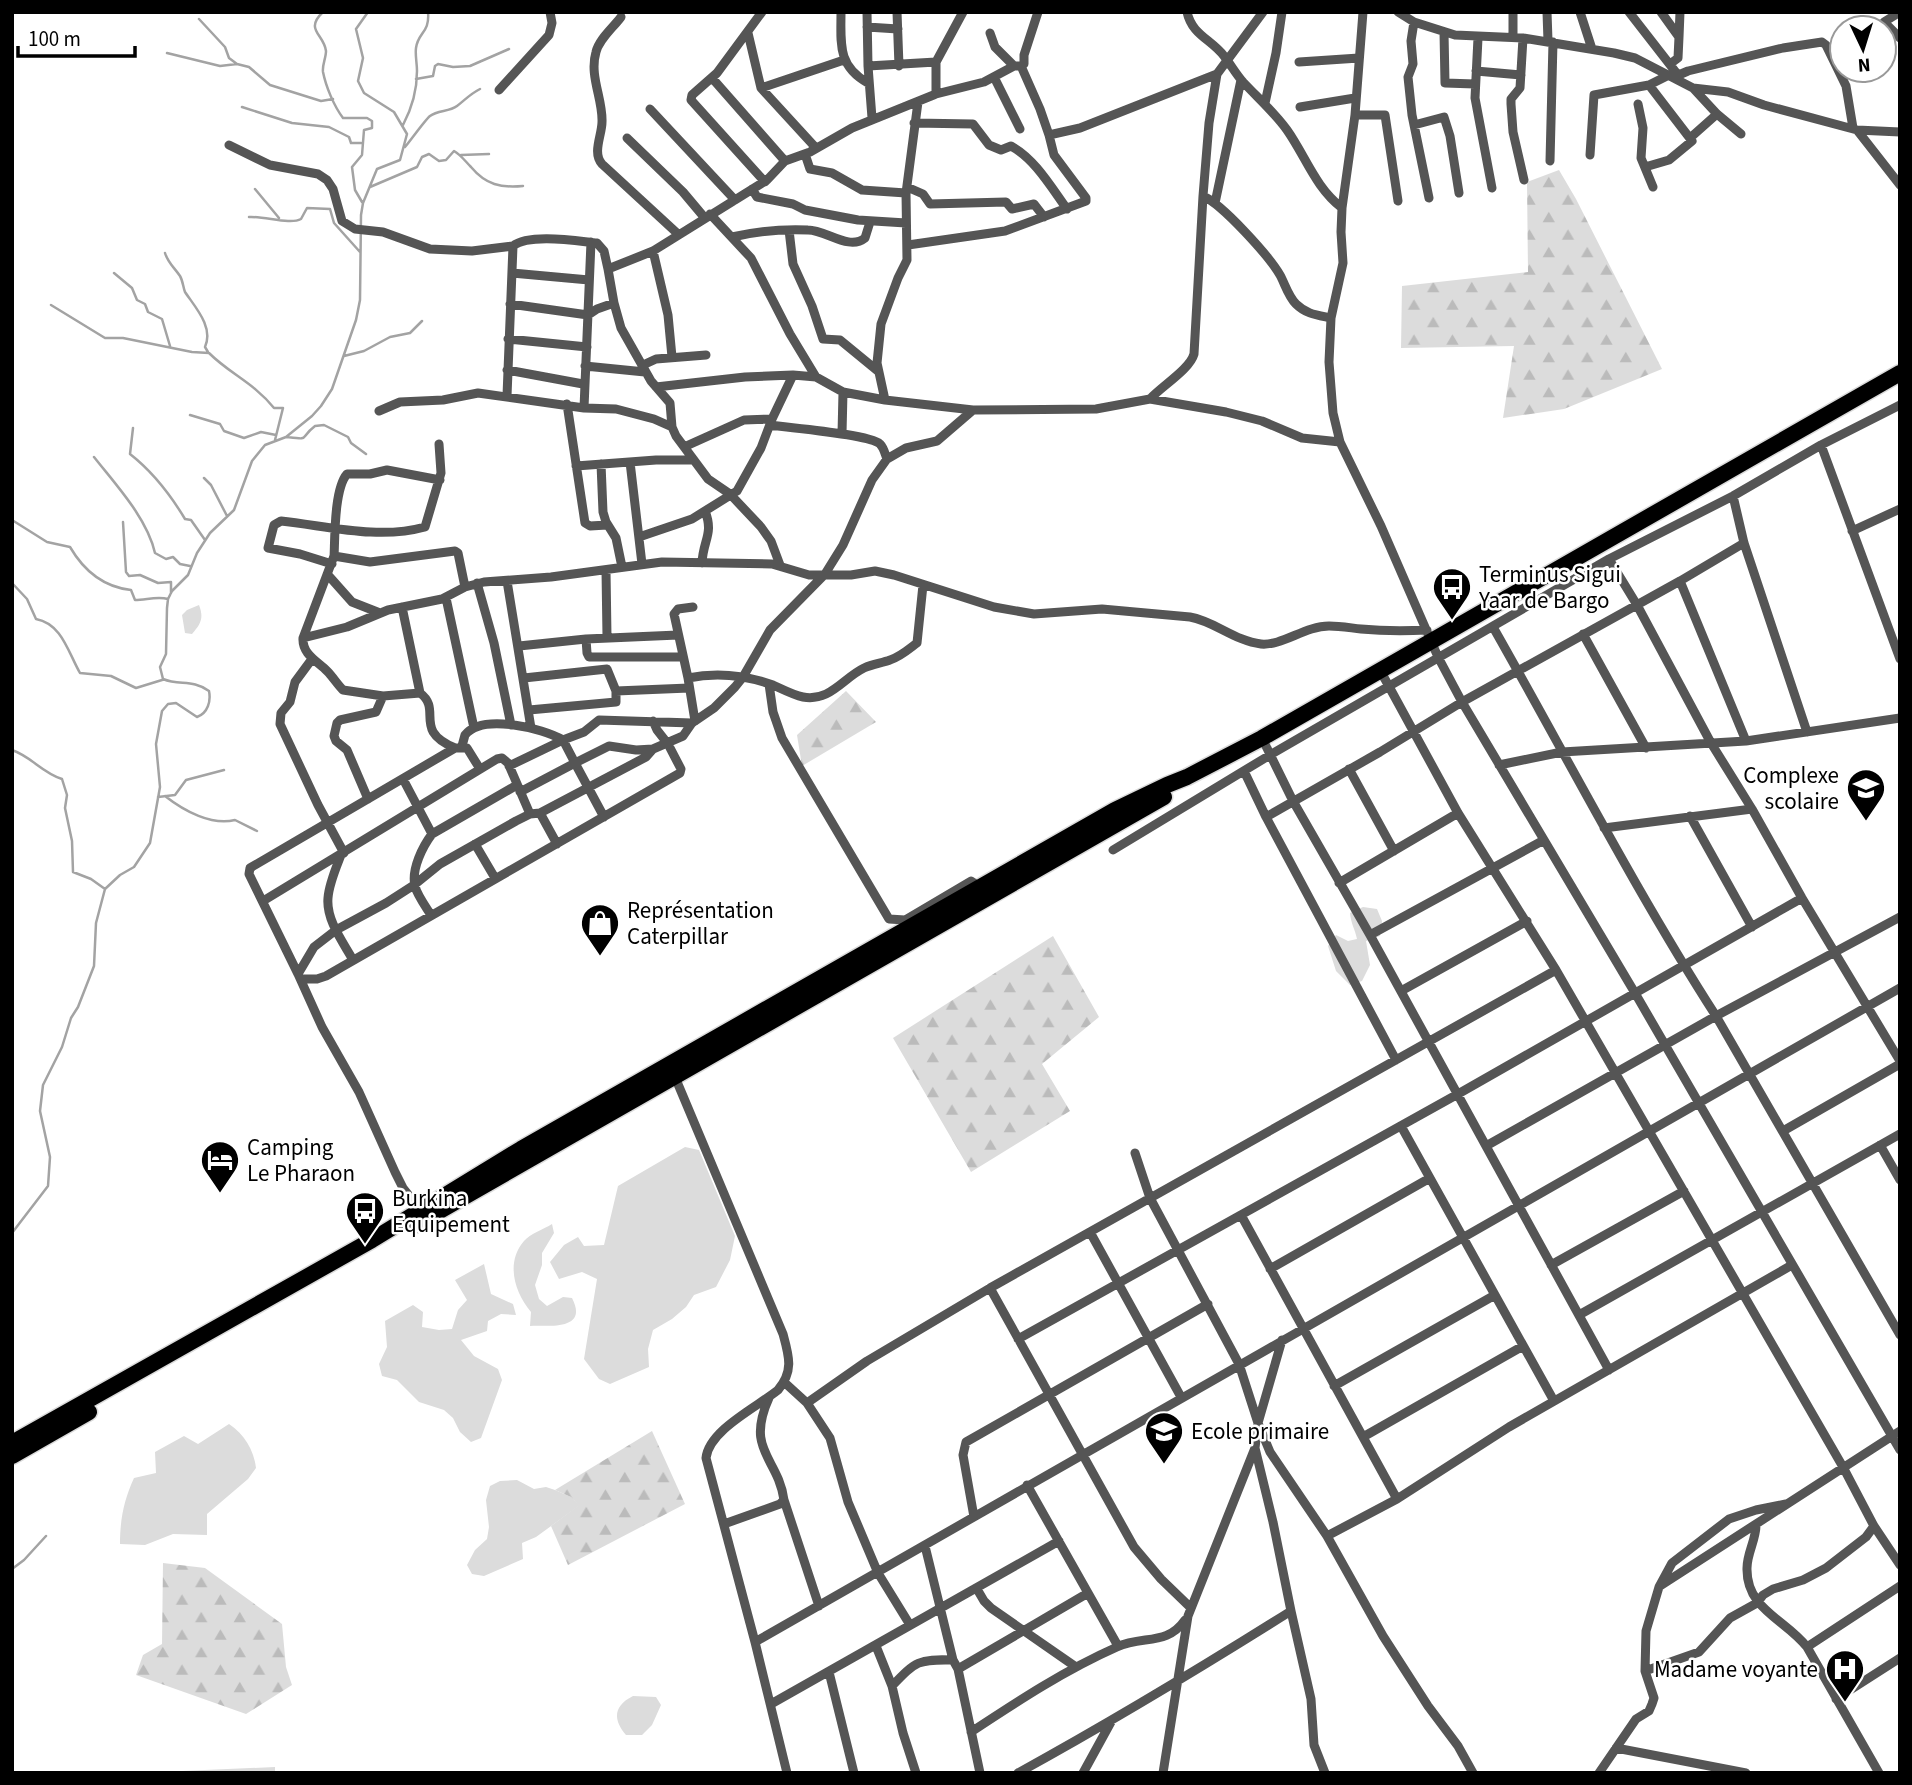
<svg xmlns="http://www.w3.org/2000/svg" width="1912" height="1785" font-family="'Source Sans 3',sans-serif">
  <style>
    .green { fill: #dcdcdc }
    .forest { fill: url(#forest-firs) }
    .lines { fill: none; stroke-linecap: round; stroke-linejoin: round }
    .stream { stroke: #a3a3a3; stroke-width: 2.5 }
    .highway-casing { stroke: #dbdbdb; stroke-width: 19 }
    .street { stroke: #555; stroke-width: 9 }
    .highway { stroke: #000; stroke-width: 16 }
    .labels { text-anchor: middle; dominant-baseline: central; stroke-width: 5; stroke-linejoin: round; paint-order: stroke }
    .poi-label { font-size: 23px; fill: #000; stroke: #fff; text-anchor: start }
  </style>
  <defs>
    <pattern id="forest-firs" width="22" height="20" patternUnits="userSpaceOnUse" patternTransform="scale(1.75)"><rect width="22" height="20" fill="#dcdcdc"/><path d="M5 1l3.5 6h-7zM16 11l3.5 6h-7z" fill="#bbb"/></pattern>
  </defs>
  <rect width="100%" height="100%" fill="#fff"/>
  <path class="green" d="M199,605C204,618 201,624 192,634L185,633L182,615L187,610Z
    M1363,907L1377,909L1382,921L1380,936L1366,941L1370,965L1362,981L1350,985L1336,971L1328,946L1336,935L1348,941L1357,939C1355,929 1351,924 1350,913Z
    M685,1147L699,1150L735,1236L730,1260L716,1287L694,1295L686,1307L672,1319L653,1330L648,1349L649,1367L610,1384L599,1379L584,1359L597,1279L582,1272L559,1279L550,1262L564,1245L578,1237L584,1246L604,1245L618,1186Z
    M552,1224L554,1233L542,1253V1265L535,1285L539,1299L547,1306L563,1297L572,1298C589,1331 548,1325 530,1326L531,1312C515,1293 505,1263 524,1241C530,1234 544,1229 552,1224Z
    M484,1264L491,1294L513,1304L516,1315L501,1314L488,1321L487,1331L461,1340L474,1356L498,1369L502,1380L481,1438L471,1442L460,1432L453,1418L444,1410L419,1402L397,1380L382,1376L379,1364L387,1347L385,1321L413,1305L423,1312L422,1327L439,1330L452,1329L458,1310L467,1300L455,1280Z
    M229,1424C244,1434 254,1450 256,1468L248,1479L207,1514V1535L173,1534L145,1545L120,1544C120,1519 124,1500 134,1478L156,1473L155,1452L184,1436L198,1444Z
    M517,1480L534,1489L546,1487L555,1490L571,1497L580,1505L536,1537L522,1543L523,1559L484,1576L472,1574L467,1565L475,1550L487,1539L489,1527L486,1500L490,1486L500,1481Z
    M633,1696L656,1697L661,1705L652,1725L642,1735H626C613,1720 613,1706 633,1696Z
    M275,1767V1773H136Z"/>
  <path class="forest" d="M1559,170L1576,199L1662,369L1564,409L1503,418L1514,346L1401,348L1402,286L1528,272L1527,182Z
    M846,691L876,722L802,766L797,735Z
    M1053,936L1099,1017L1042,1064L1070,1111L971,1172L893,1038Z
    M652,1431L685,1504L568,1565L551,1526L579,1505L571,1497L555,1490Z
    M163,1563L205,1568L282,1624L286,1667L292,1685L246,1714L136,1675L143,1655L162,1644Z"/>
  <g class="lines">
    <path class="stream" d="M323,12C304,30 324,34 326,51C326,58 322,65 323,72C326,87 334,106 343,118H367L372,121V128L364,130L362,155L352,167L355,190L362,202
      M199,19L225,47L229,58L237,64
      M167,53L220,66L237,64L249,67L270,85L321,101L333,99
      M416,79L433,76L435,66L438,64L453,67L470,66L509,49
      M242,107L292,123L329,127L349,137L351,143H361
      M403,125C412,108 417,90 417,71C417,63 415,55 416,48C418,32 430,33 428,12
      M405,147C411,140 425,120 430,116C438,110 449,112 457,106C465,100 470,94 480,89
      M461,155L489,154
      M370,187L417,167L422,157L429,154L439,161L446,160L454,151C461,155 465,161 471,167C486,185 501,188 523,186
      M255,189L279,218
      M249,217C265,216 290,225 301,219L307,208L330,209L334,223L360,252
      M165,253C168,263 174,267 180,276C183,281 183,287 185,292C195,307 214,327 205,347L208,352
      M114,273L132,288L137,300L145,304L148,312L162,319L170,346
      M51,305L105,338H123L192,352L209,353C230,374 254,383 274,408H283L275,440
      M344,356L364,351L390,337L410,333L422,321
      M190,415L220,424L224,431L244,438L261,432L276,435
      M133,428L130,454C153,472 170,494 185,519L191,520L205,540
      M286,437C312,440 298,439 315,426L324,425L348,437L351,443L366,454
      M94,457C116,485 147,518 155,553L166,559L173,557L180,564L190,566
      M204,478L211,485L227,516
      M12,520L47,542L70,547C84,571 103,587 131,590L135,600C146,600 157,596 168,599
      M123,522L126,572L129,576L140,575L158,583L171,582V593
      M12,583L27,599L36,619C62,624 68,652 80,673L111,676L136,688L162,680
      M12,750C32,757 41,772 62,779L67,795L65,808L72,841L73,872L91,879L105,889
      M165,796C184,811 212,826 235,820L257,831
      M158,797L175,795L186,780L224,770
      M12,1233L48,1186L50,1157L40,1111L43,1085L62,1047L71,1018L78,1007L94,966L96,923L105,889L120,875L134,867L150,843L160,787L156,744L162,711L168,704L176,703L197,717C208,713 211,701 209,691C192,679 180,686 163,679L160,667L166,654L167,608L168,599L172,591L188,575L197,553L210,533L234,510L252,461L265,445L286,437L312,416L321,406L332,389L356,320L360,300L361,215L363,203L377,169L400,160L407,134L394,112L364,93L358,81L363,58L356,29L368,12
      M12,1569L24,1560L46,1536"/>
    <g class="highway-casing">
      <path id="highway" d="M415,1225L1164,797
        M12,1443L372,1240L521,1149L1115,810L1167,785L1187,777L1262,738L1900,373
        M12,1456L89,1412"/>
    </g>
    <path class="street" d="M762,12L717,73L692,95L691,100L765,182
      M841,12C841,43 837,66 868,83
      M867,12L868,66
      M897,12L899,66
      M1187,12C1192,35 1211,39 1224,56C1231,65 1236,74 1243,82C1258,98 1274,112 1287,130C1306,157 1315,187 1342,208
      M1263,12L1217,74L1209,123L1203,196C1222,204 1269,256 1280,275C1285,284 1288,296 1296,304C1306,314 1317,315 1331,318
      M1363,12L1355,115L1342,208L1341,232L1343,263L1331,318L1329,362L1333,413L1340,442L1381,526L1438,657L1462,702L1635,993L1900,1450
      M1398,12L1414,22L1455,35L1523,38L1614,53L1635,58L1693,88L1728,92L1764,105L1857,130L1900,185
      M1513,12V37
      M1547,12L1548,41
      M1580,12L1592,49
      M1629,12L1678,75
      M1661,12L1679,37L1678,58L1670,64
      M1900,12L1884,22L1900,38
      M621,17C613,28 599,39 596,52C589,76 603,99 602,122C602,135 592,153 602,164L678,234
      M1414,22L1411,41L1413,64L1408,77L1412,115L1429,198
      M867,27L898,29
      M1444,32L1445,83L1475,84
      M748,33L761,88L816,148
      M990,33L995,47L1014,66
      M1679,37L1680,12
      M1478,38L1475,98L1492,188
      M1523,38L1520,88L1511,99V104L1513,132L1524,180
      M936,62V94
      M1299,62L1359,58
      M1021,66L1024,64V55L1038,12
      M1476,71L1521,75
      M994,77L1020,129
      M1674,77L1688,71L1783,48L1822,42L1826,45L1846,86L1853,128
      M712,78L785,161
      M761,88L844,60
      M1693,88L1717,114L1741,134
      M499,90L549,35L552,23L550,12
      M1265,103L1276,53L1282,12
      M1638,104L1643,128L1641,158L1653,187
      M1300,107L1355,98
      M650,109L735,200
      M1355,115H1385L1398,201
      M872,118L868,66L936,62L963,12
      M914,123L973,124L989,145L1001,150L1011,146C1035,159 1051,187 1067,209
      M1414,125L1444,117L1450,136L1459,193
      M1857,130L1900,132
      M627,138L683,192L704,217
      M1690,138L1717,114
      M229,145L270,165L318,174L327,180L333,189L342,221L355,229L383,232L430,249L472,251L513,246C529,233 577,241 597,243L604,251L608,269
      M805,154L810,169L832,173L862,190L906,193
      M1590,155L1594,95L1649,85L1669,75
      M1550,161L1553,42
      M1645,167L1669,160L1692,141L1649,85
      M907,187L923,194L930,204L1006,202L1012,209L1034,204L1044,217
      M752,189L757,197L793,204L805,210L858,220L906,223
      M1215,203L1241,80
      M710,214L751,258L790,334L816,377
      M789,230L793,264L812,306L823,339L840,340L879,372
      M732,237C757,231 783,229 808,230C826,230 849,251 865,238L870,222
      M908,245L1005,231L1086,201V198L1054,155L1049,135
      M653,251L668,315L672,357
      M512,273L589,280
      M510,304L588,315L597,309L614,303
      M508,339L587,347
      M643,365L656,359L706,355
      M585,366L645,372
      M507,370L583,384
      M656,387L745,377L793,375L816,377L843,392L885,400L973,410L1096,409L1150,399L1226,412L1262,421L1302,438L1340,442
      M507,396L513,246
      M1150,399C1162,386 1190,369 1194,354L1203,196
      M885,400L877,363L881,324L898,278L907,260L906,193L918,102
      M567,404L585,523L590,526L607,525
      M584,408L591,242
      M379,411L400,402L443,400L478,393L584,408L616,409L654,419L672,427
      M770,425C789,428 869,434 880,444C884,448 885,454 887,459
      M842,434L843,392
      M1821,445L1900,659
      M684,447L744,420L772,419
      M630,462L642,564
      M601,464L603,512L606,522L616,538L622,567
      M576,466L656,460H694
      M1733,496L1744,543L1807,732
      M1852,531L1900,509
      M639,537L692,519L737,491L761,448L772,419L793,375
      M334,558C335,538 334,489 347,474H370L387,470L440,480
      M1609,559L1637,605L1711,743L1752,809L1802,898L1900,1061
      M702,563C703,540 714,534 705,511
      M332,564L300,554L268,548L274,525L281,521C328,526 378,540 425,527L441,473L439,444
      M780,565L771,541L761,527L730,494L708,479L676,436L672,427L670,403L651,381L621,328L614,303L608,269L653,251L767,180L785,161L810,152L852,128L936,94L984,82L1014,66H1021L1040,109L1049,135L1080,128L1217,74
      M606,570L607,637
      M328,575L352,602L380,613
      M507,581L531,728
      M1680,581L1746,741
      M477,583L494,643L511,725
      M446,598L474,728
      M402,607L420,693C443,710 412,730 455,748
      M1493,627C1567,757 1635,890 1716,1016L1900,1335
      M1583,634L1646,748
      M303,638L347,627L388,610L442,599L465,587L484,582L551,577L662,562L772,564L809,575H851L875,571L894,575L994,607L1034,614L1102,609L1190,617C1214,621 1235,641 1261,644C1282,646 1305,626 1329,626C1340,626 1351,628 1361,629C1383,631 1405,631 1427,630
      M586,639L587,653L589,657H683
      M519,646L586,639L678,635
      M312,659L295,682L290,702L281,713L280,724L318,805L344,853
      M1380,670L1458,813L1556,970L1843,1467L1874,1526L1900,1565
      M524,678L607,669L616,691
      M688,678L674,614L678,609L693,607
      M769,684L773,712L782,738L889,919L905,920L971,881L980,887
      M383,696L420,693
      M529,710L616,702V691L689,688
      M695,721L688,678C717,672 745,675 773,685C782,689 793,695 803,697C830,702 843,678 864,668C873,664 882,663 890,660C900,657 909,649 917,643L923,585
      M1262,738L1293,801L1370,935L1609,1370
      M462,746L465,735C482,713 542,728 563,740L575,763L609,746L636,750L653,749L683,736L692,723L714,708L735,687L743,677L770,630L825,574L843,545L872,480L887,459L906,448L937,441L973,410
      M1499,765L1562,752L1746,741L1900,718
      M509,766L563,740L584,732L599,720L692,723
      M1349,769L1394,851
      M1244,771L1266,817L1396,1060
      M403,779L432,834
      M520,792L575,763L604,817
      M368,799L347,750L336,741L334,736L337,723L340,720L376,712L383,696L343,690C337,684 333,677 327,671C317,661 302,654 303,638L334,556L370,562L455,551L458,553L465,587
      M540,813L557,844
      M1690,816L1752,927
      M1266,817L1380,752L1462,702L1680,581L1744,543
      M1604,828L1752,809
      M475,844L495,878
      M1113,850L1270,755L1609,559L1733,496L1821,445L1900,405
      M341,855C336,868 329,884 328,898C326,920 343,942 353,960
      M1339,883L1458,813
      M263,901L497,759L502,758L508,763L530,814
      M431,915C426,907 417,895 415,886C411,869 423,846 432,834L517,785
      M1370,935L1544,840
      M298,974L249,874L250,868L455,748H467L480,769
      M301,979H317L326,976L680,773L681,769L668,744L657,730L653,721
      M1401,991L1527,921
      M675,1077L783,1334C789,1356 794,1371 778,1390C757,1407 709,1430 706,1458L755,1642L787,1773
      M1401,1126L1554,1401
      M1783,1131L1900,1064
      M1880,1145L1900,1180
      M1486,1146L1716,1016L1900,917
      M1135,1153L1150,1198L1239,1364L1258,1423L1270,1452L1327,1536L1383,1636L1428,1706L1458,1746L1473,1773
      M422,1212L403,1188L395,1172L359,1092L322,1027L298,974L314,947L336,930L386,903L414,885L440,864L516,821L530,814L540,813L646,757L653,749
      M1241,1215L1397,1499
      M1090,1232L1181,1397
      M1551,1265L1684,1191
      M1270,1269L1430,1178
      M990,1288L1134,1547L1161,1579L1191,1608
      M1579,1315L1900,1134
      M1018,1339L1458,1094L1802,898
      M784,1382L807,1403L830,1438L848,1502L878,1573L910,1625
      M1334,1386L1495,1295
      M807,1403L867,1361L990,1288L1556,970
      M1363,1437L1523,1346
      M1027,1485L1118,1646
      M784,1500L819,1606
      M974,1517L963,1455L966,1442L1208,1304
      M724,1524L780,1504L784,1500C778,1457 745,1451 769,1398
      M1756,1525C1756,1540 1747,1553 1747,1568C1746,1609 1785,1619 1807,1647L1879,1773
      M1327,1536L1397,1499L1509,1427L1792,1265
      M925,1546L953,1660L958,1669L980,1773
      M1660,1586L1900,1431
      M977,1589L984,1601L991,1608L1076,1667
      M1291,1611L1311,1699L1314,1745L1325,1773
      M755,1642L1900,988
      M876,1646L892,1686L903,1733L916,1773
      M1807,1647L1900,1586
      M958,1669L1088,1593
      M1645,1671L1699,1652L1730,1618L1757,1603L1763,1595L1773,1589L1803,1580L1826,1568L1866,1537L1874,1526
      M829,1672L854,1773
      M892,1686C916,1661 918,1659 953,1660
      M1836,1699L1900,1658
      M771,1704L1059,1541
      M971,1732C1018,1701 1065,1670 1117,1647C1143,1635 1167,1646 1185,1620
      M1616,1748L1746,1773
      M1018,1773C1111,1722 1202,1667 1291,1611L1273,1522L1255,1448
      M1083,1773L1111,1722
      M1163,1773L1188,1616L1255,1448L1258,1423L1282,1340
      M1599,1773L1636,1719L1649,1711L1652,1704L1654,1698L1645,1671L1646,1631L1659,1587L1672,1563L1729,1519L1756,1510L1786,1504"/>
    <use href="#highway" class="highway"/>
  </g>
  <defs>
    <g id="bus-pin" transform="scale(2.0125)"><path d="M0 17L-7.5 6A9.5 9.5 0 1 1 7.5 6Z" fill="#000" stroke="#fff"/><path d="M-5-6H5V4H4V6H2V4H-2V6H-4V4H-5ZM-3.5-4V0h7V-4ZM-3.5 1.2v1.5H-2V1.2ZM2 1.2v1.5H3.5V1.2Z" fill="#fff"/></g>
    <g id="school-pin" transform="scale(2.0125)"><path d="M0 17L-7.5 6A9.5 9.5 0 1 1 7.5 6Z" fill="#000" stroke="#fff"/><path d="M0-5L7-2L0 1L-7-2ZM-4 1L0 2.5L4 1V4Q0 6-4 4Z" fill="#fff"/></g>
    <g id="shop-pin" transform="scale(2.0125)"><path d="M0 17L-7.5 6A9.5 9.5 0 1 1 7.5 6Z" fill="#000" stroke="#fff"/><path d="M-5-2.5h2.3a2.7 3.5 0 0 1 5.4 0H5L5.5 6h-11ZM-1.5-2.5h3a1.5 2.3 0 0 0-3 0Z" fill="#fff"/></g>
    <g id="hotel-pin" transform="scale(2.0125)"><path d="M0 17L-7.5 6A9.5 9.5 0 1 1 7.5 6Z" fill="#000" stroke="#fff"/><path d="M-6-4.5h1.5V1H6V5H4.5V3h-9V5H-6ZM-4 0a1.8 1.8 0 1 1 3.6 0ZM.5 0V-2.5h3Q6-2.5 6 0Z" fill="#fff"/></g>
    <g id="hospital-pin" transform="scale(2.0125)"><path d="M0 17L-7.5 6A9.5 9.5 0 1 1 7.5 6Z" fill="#000" stroke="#fff"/><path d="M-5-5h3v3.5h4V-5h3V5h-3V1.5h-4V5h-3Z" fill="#fff"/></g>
  </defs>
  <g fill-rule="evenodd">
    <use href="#bus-pin" x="1452" y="587"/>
    <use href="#school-pin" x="1866" y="788"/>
    <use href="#shop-pin" x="600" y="923"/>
    <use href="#hotel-pin" x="220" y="1160"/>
    <use href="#bus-pin" x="365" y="1211"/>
    <use href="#school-pin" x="1164" y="1431"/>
    <use href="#hospital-pin" x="1845" y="1669"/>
  </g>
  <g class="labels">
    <g class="poi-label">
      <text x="1479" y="574">Terminus Sigui<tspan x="1479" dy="26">Yaar de Bargo</tspan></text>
      <text x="1839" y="775" text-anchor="end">Complexe<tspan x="1839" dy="26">scolaire</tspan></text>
      <text x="627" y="910">Représentation<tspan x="627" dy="26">Caterpillar</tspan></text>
      <text x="247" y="1147">Camping<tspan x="247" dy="26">Le Pharaon</tspan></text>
      <text x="392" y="1198">Burkina<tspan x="392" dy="26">Equipement</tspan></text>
      <text x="1191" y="1431">Ecole primaire</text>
      <text x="1818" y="1669" text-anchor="end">Madame voyante</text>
    </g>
  </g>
  <rect width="1912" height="1785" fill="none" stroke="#000000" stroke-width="28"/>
  <g transform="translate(1863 49) rotate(176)"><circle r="33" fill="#ffffff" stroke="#999999" stroke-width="2"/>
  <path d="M0-5L12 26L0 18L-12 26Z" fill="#000000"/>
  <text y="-10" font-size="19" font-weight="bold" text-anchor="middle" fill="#000000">N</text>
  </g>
  <path d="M18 46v10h117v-10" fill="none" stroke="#000000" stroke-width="3.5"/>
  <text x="28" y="46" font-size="21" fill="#000000" stroke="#ffffff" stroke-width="5" paint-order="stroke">100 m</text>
</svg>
